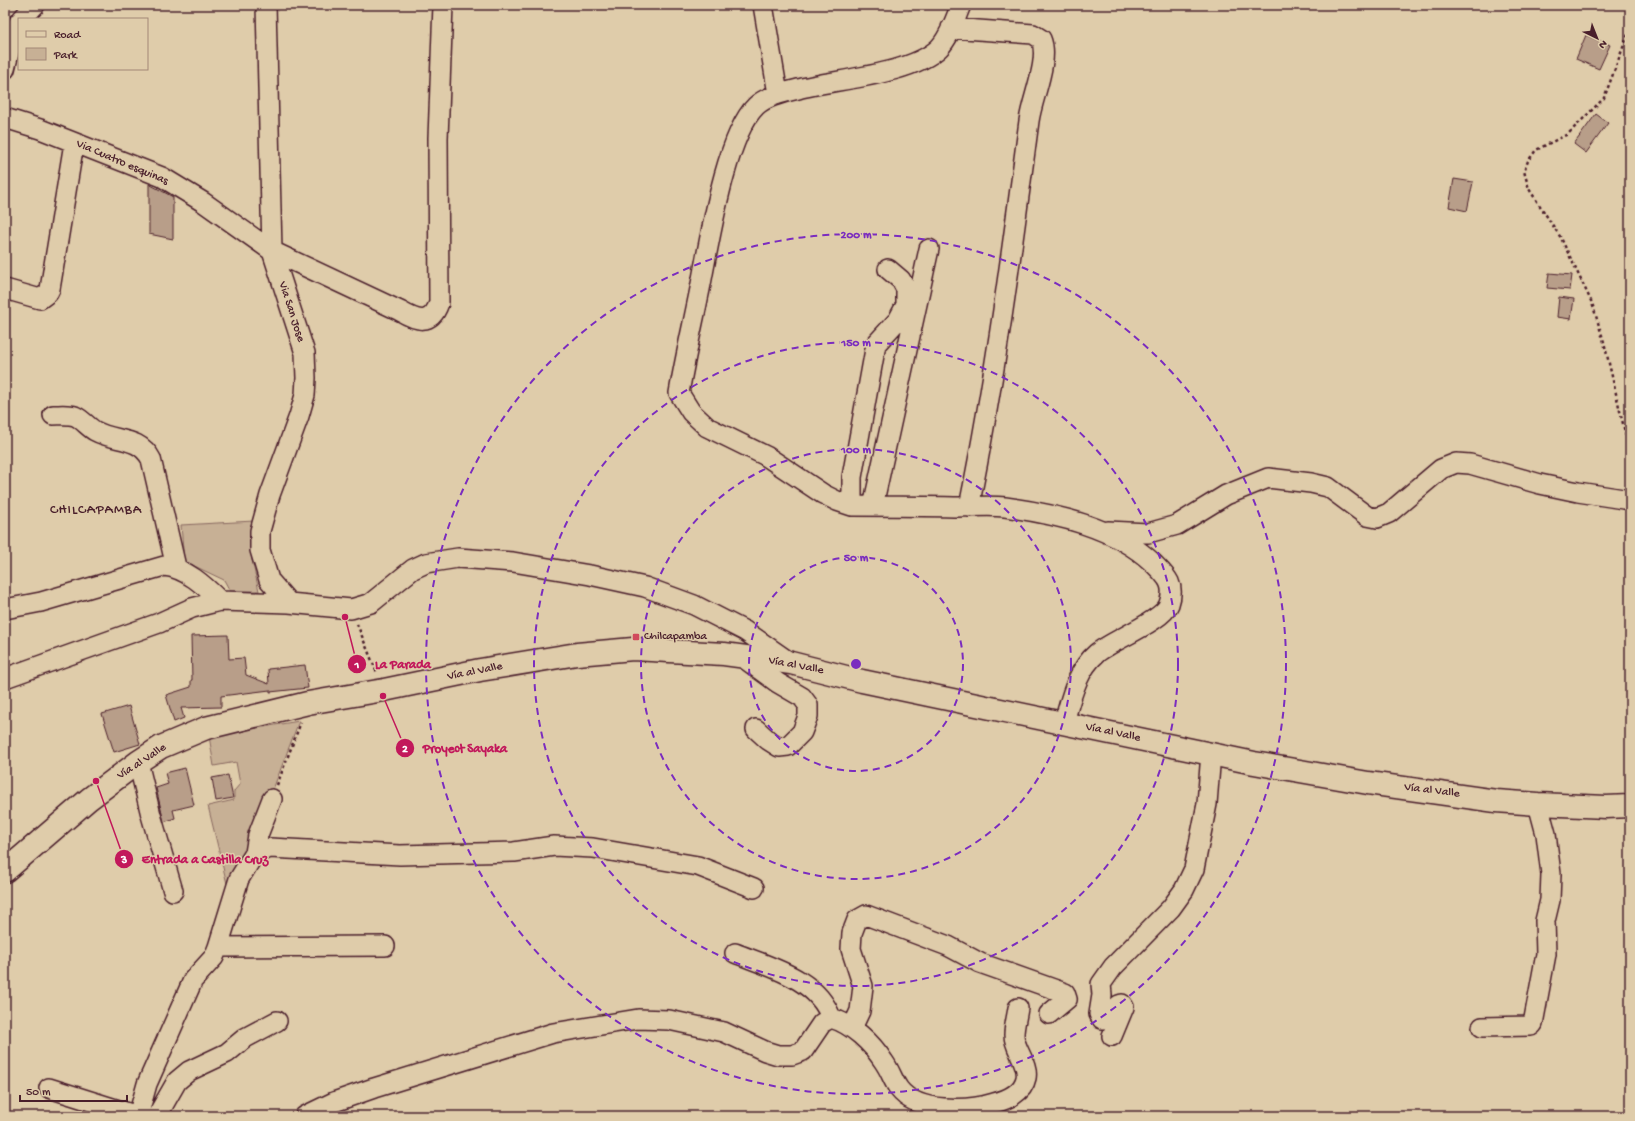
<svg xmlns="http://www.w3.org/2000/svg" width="1635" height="1121" font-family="'Gochi Hand',sans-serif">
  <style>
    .green { fill: #c7b095; stroke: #886860 }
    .building { fill: #b89e89; stroke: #4a1f2b }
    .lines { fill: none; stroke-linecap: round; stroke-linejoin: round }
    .minor-casing { stroke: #4a1f2b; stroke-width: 22 }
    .major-casing { stroke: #4a1f2b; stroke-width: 25 }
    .path { stroke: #4a1f2b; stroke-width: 2.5; stroke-dasharray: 3 3; stroke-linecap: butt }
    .minor { stroke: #dfccaa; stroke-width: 19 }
    .major { stroke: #dfccaa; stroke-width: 22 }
    .ring { fill: none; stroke: #7b2cbf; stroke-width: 2; stroke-dasharray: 7 5 }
    .poi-dot { fill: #d1495b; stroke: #dfccaa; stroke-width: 1.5 }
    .labels { text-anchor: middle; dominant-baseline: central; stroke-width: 3; stroke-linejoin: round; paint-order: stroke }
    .street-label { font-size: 12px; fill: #4a1f2b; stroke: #dfccaa }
    .poi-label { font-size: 12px; fill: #4a1f2b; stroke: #dfccaa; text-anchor: start }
    .quarter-label { font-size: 14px; letter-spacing: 1px; fill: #4a1f2b; stroke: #dfccaa }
    .centre { fill: #7b2cbf; stroke: #dfccaa; stroke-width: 2 }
    .ring-label { font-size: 12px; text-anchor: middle; font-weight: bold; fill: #7b2cbf; stroke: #dfccaa; stroke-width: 3; stroke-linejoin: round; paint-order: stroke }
    .leader { fill: none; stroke: #c2185b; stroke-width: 1.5 }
    .callout-dot { fill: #c2185b; stroke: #dfccaa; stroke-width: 1.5 }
    .mark-label { font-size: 12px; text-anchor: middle; font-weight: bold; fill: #fff }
    .callout-label { font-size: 13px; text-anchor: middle; font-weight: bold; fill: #c2185b; stroke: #dfccaa; stroke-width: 3; stroke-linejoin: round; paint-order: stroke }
  </style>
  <rect width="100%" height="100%" fill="#dfccaa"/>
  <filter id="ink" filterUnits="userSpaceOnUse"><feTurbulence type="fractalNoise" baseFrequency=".025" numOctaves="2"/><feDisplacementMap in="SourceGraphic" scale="8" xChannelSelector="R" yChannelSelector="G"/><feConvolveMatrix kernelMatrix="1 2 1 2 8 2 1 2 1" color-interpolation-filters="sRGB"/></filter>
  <g filter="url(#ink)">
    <path class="green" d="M254,521L252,560L259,591H230L224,580L184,561L181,525Z
      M299,721L248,855L228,888L208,806L234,800V791L240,784L236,762L214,766L209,736Z"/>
    <path class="building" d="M1586,35L1610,45L1599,69L1576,59Z
      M1596,114L1608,123L1586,153L1574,144Z
      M1454,179L1473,182L1467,211L1449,207Z
      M149,184L173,197V239L149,234Z
      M1549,273L1572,275L1570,290L1547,288Z
      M1559,297L1574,299L1571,319L1557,317Z
      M228,635L229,659L244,658L246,675L269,684L268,669L305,665L308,688L270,692V690L221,696V707L181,708L184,718L174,722L166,695L191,687V680H192L191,636Z
      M129,706L140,744L114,752L102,714Z
      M185,768L194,805L173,810L175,818L164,822L156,788L168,784L165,773Z
      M228,775L233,798L216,801L212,778Z"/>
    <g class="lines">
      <g class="minor-casing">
        <path id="minor" d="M266,5L272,251L305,353L306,378L305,395L299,416L270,495L260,531V550L269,580L289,603
          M763,5L778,94
          M961,5C955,19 950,37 939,48C911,75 836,79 798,89C785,92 766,96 756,106C725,136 709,245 700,289C693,324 685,358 679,393L691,412L707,427L766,456L823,494L837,501L852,506C886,506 920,506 954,507C971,507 989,505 1005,507C1056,514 1115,527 1153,563C1166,576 1176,584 1169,604C1163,621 1113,640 1097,653C1077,670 1071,698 1064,722
          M22,19L35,5
          M951,28L1033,34L1041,39C1050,60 1032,98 1029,121C1012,250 995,379 969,507
          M5,69L15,30L19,22
          M5,118L40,129L162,177L203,202L272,251L400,311C417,321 431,326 439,303L438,138L443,5
          M5,289L40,299L48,293L50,289L74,143
          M53,415C60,415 69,414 75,416C82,419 88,427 95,431C115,442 139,436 151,459L176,567
          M852,506V477L876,344L898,320L906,305V289L901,280L888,269
          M873,506L929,249
          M1108,531L1148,533L1177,525L1226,495L1268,478L1311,483L1328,487L1367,516L1377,518L1389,513L1441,469L1456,463L1470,464L1540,484L1578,492L1630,500
          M5,609L41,602L164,566C186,568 205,586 220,601
          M741,656L778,683L802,697L808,705V716L802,732L788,746L779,747L768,740L756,729
          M5,678L159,623L192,608L220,601L289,603L351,609L371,603L413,569L426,563L458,558L513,562L590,575L645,587L694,605L745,631L791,663
          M138,762L151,815L173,891
          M255,853L258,835L272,799
          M218,947L385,946
          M735,953C770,967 818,979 831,1018
          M1482,1027L1531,1026L1533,1024L1546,954L1545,921L1550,900L1551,874L1546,834L1538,804
          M852,1028L860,1011L863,986L851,949L852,933L857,920L866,915L948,946L980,963L1065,993L1067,999L1049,1014
          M1112,1036L1124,1007L1122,1004L1119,1005L1105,1018L1102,1019L1099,1014L1102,995L1101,984L1113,967L1171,908L1184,890L1194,869L1207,804L1211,753
          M49,1088L138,1116
          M138,1116L147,1084L193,980L214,957L218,947L239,879L255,853L270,848L400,855L514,852L554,846L593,848L698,866L754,888
          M157,1116L177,1081L189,1071L227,1053L245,1038L277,1021
          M305,1116L334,1102L374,1088L553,1033L638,1019L669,1020L724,1032L765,1051L778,1055H792L803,1051L822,1023L831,1018C852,1024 872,1043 884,1062C890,1070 893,1081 899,1089C917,1113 968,1111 994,1103C1006,1100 1023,1093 1026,1078C1029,1063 1014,1049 1014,1035C1014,1026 1017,1016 1018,1008"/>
      </g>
      <g class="major-casing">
        <path id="major" d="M5,871L89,799L138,762L161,747L206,728L308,703L384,690L480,670L577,654L633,649L724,654L791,663L862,681L1254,763L1368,783L1496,801L1538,804L1606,807L1630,806"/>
      </g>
      <path class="path" d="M1630,29L1604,98L1568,134L1536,150L1528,161L1524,171L1529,189L1561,238L1592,303L1604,342L1630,454
        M357,624L377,673
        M277,785L301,722"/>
      <use href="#minor" class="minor"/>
      <use href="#major" class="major"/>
    </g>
  </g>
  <g class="ring">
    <circle cx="856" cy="664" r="107"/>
    <circle cx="856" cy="664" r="215"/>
    <circle cx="856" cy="664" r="322"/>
    <circle cx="856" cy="664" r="430"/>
  </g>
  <rect class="poi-dot" x="632" y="633" width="8" height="8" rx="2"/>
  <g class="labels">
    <g class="street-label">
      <text transform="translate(122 163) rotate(23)">Via Cuatro esquinas</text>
      <text transform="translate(291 312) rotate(72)">Via San Jose</text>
      <text transform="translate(796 666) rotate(11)">Vía al Valle</text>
      <text transform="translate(475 672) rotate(-11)">Vía al Valle</text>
      <text transform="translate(1113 733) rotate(12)">Vía al Valle</text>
      <text transform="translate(142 762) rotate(-33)">Vía al Valle</text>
      <text transform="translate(1432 791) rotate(7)">Vía al Valle</text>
    </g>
    <g class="poi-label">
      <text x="644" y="637">Chilcapamba</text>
    </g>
    <g class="quarter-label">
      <text x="96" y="510">CHILCAPAMBA</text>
    </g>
  </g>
  <circle cx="856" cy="664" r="6" class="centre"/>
  <g class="ring-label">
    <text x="856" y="238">200 m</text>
    <text x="856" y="346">150 m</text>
    <text x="856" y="453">100 m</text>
    <text x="856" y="561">50 m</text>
  </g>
  <path class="leader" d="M345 617L357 664M383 696L405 748M96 781L124 859"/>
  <g class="callout-dot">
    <circle cx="345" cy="617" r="4"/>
    <circle cx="383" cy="696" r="4"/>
    <circle cx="96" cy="781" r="4"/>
    <circle cx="357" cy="664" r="10"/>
    <circle cx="405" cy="748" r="10"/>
    <circle cx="124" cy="859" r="10"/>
  </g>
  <g class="mark-label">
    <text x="357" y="668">1</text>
    <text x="405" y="752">2</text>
    <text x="124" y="863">3</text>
  </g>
  <g class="callout-label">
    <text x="403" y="668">La Parada</text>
    <text x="465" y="752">Proyect Sayaka</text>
    <text x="205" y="863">Entrada a Castilla Cruz</text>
  </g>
  <rect width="1635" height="1121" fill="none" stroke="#dfccaa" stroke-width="20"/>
  <rect x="10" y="10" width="1615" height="1101" fill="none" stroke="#4a1f2b" stroke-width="1.5" filter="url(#ink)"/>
  <rect x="18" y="18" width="130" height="52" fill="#dfccaa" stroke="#a38777"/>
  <rect x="26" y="31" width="20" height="6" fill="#dfccaa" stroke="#a38777"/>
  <text x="54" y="38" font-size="12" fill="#4a1f2b">Road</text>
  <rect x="26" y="48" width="20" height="12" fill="#c7b095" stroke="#a38777"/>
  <text x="54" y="58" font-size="12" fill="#4a1f2b">Park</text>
  <g transform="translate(1597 38) rotate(137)" stroke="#dfccaa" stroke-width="3" paint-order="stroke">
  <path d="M0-3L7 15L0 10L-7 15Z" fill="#4a1f2b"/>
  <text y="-6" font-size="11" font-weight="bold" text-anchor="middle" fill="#4a1f2b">N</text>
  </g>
  <path d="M20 1095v6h107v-6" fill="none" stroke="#4a1f2b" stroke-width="2"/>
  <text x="26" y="1095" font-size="12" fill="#4a1f2b" stroke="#dfccaa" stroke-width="3" paint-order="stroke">50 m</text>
</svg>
